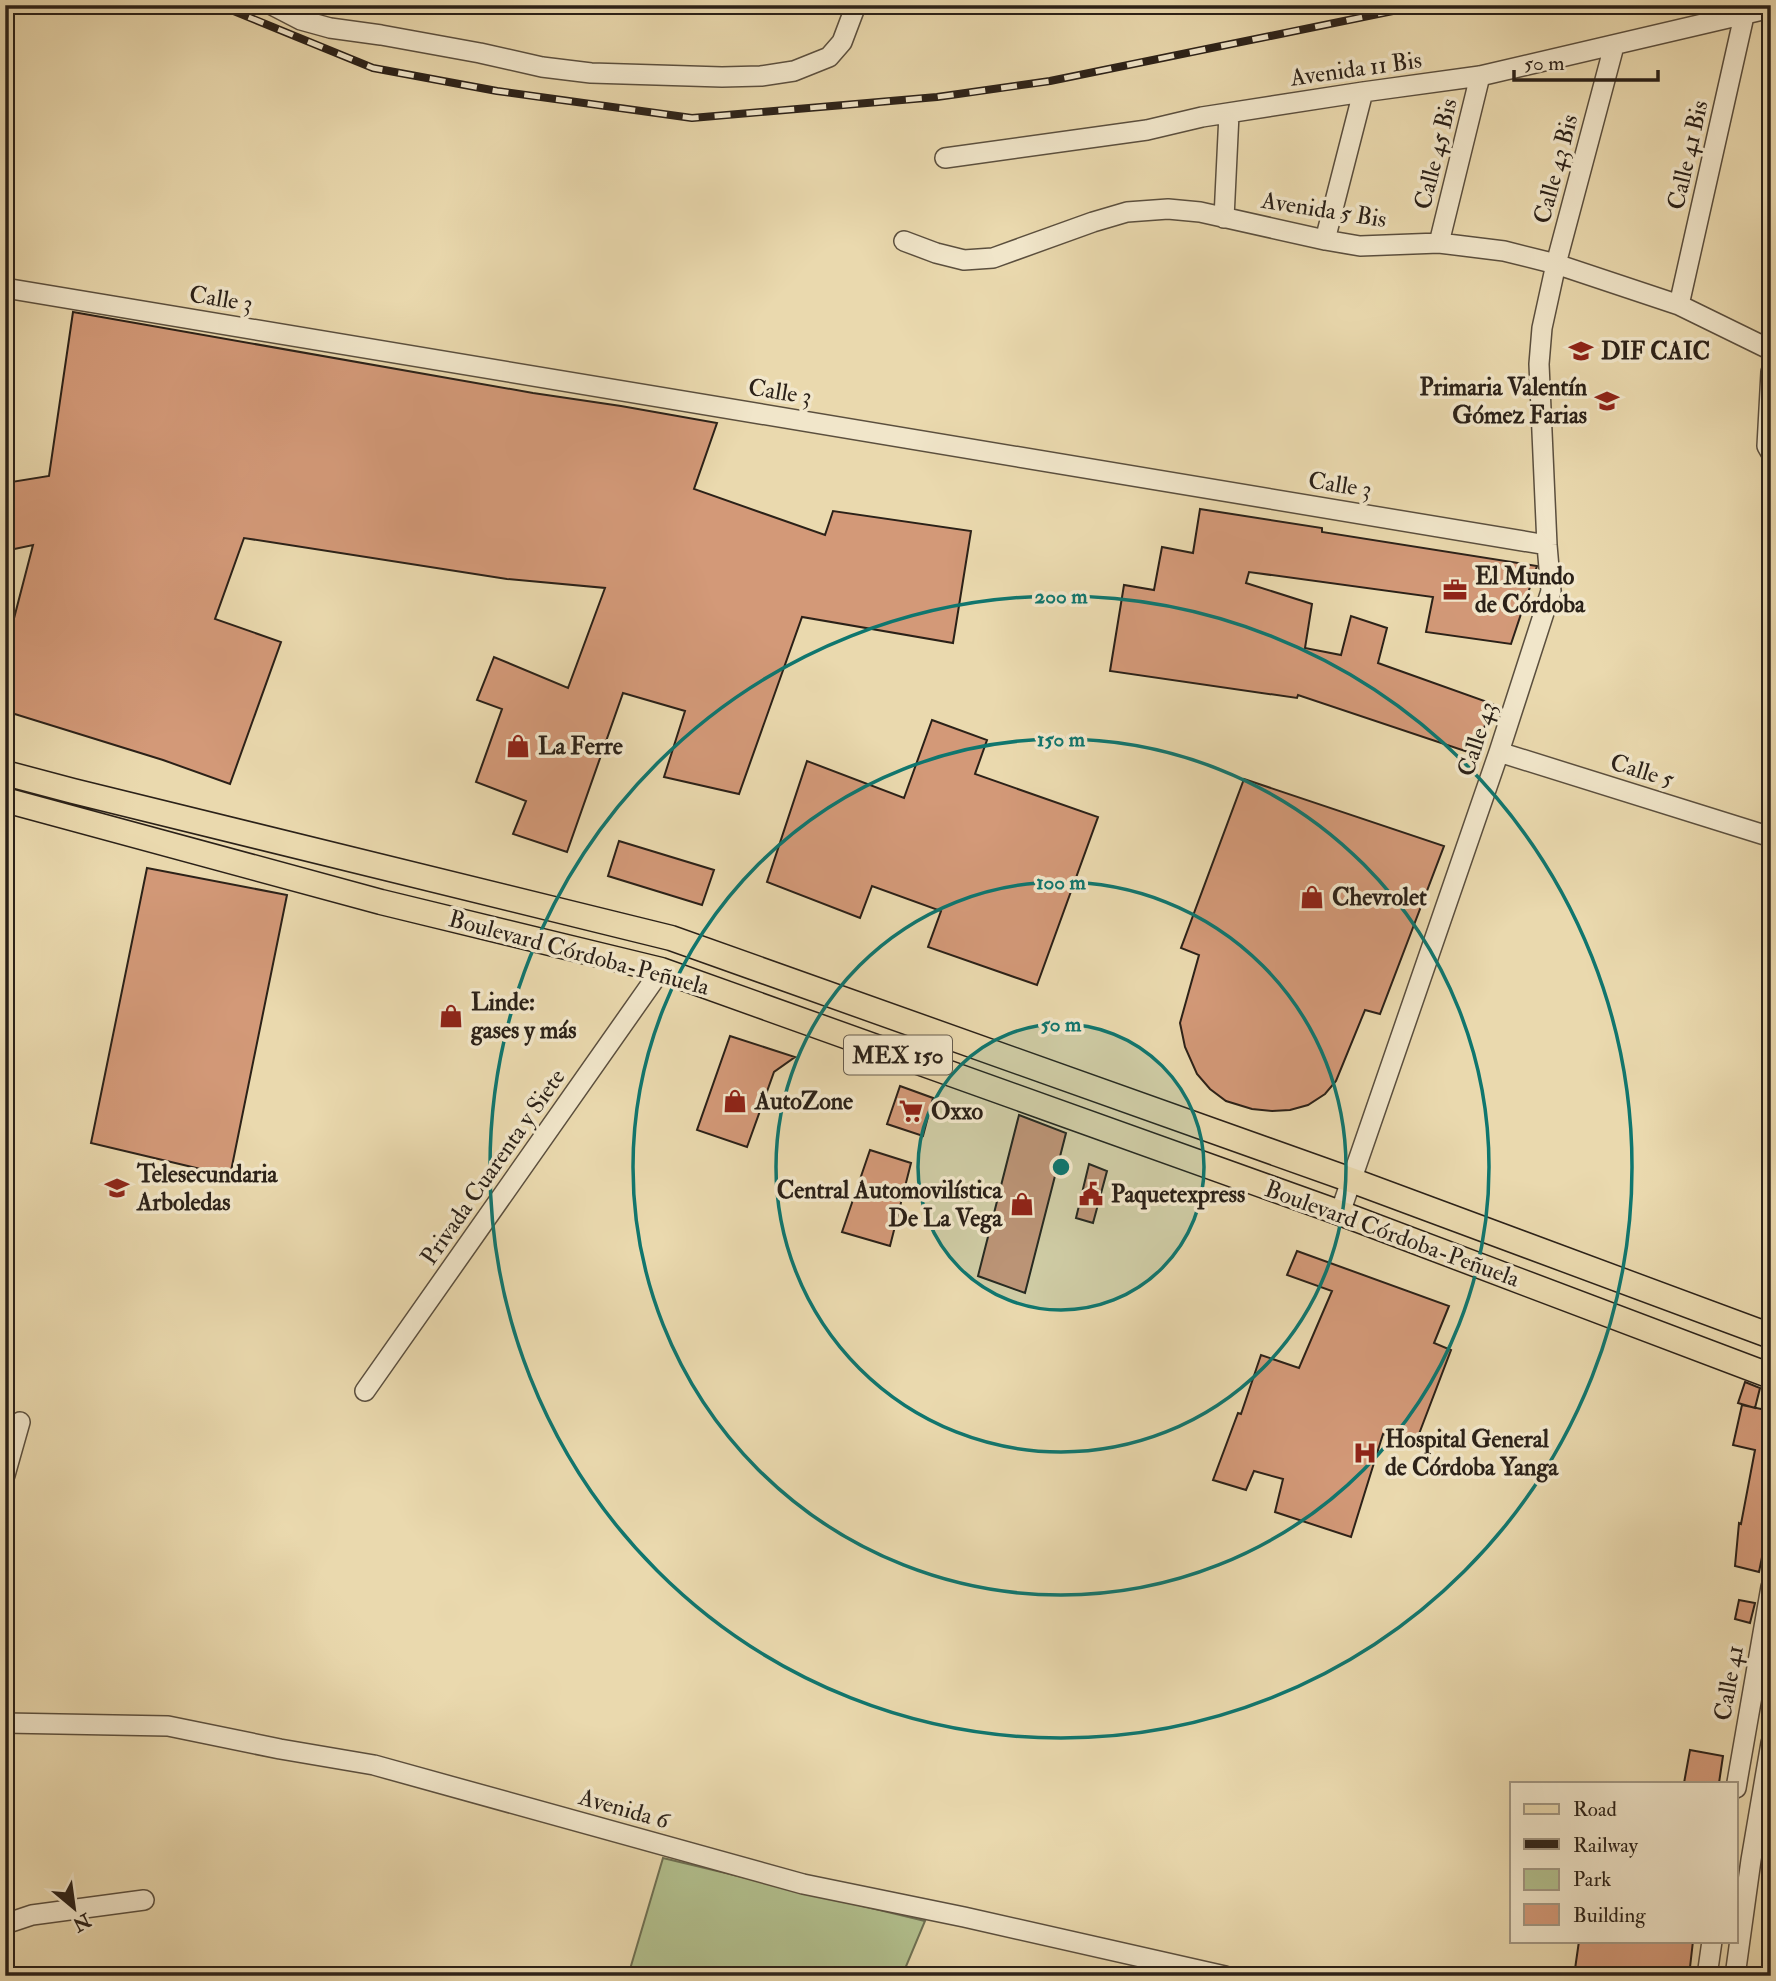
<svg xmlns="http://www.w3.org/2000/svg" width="1776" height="1981" font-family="'IM FELL Double Pica',serif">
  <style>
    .green { fill: #b2c08e; stroke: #6e7053; stroke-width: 2 }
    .building { fill: #d39978; stroke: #2b2118; stroke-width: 2 }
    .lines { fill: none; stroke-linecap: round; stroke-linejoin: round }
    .minor-casing { stroke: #5b4f3e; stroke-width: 22 }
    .major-casing { stroke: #2b2118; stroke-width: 27 }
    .minor { stroke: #f1e6ca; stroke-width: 19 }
    .major { stroke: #ead9ae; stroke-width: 24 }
    .rail-casing { stroke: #2b2118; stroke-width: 8 }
    .rail { stroke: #f1e6ca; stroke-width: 5; stroke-dasharray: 16; stroke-linecap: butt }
    .ring { fill: none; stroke: #0f766e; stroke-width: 3.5 }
    .labels { text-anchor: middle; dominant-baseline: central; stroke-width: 7; stroke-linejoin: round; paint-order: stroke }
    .shield { fill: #f1e6ca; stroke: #665c4d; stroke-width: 2 }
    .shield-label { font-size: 23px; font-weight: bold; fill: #2b2118 }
    .street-label { font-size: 24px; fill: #2b2118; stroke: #f1e6ca }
    .poi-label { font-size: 24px; font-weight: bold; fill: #2b2118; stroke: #f1e6ca; text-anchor: start }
    .centre { fill: #0f766e; stroke: #f1e6ca; stroke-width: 3.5 }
    .ring-label { font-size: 21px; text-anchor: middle; font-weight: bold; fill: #0f766e; stroke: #f1e6ca; stroke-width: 7; stroke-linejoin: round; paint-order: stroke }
  </style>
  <rect width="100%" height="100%" fill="#ead9ae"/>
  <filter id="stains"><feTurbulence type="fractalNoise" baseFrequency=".00286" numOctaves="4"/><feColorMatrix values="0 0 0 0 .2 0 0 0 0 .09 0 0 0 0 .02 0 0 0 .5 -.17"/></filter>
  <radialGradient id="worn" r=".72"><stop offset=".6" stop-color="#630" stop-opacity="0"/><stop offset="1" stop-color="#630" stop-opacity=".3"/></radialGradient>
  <path class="green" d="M663,1858L925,1921L902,1976H628Z"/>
  <path class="building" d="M73,312L533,393L621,406L717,423L694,489L825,535L833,511L971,531L953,643L802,617L739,794L664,777L685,711L623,693L567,852L513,834L526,801L476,782L502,709L477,700L494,657L568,688L605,588L507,579L244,538L215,619L281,642L230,784L163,760L5,711V653L33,545L5,551V483L49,476Z
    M1200,509L1322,528V532L1537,566L1511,644L1426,632L1433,597L1249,572L1246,583L1312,604L1305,648L1341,655L1351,616L1387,628L1378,663L1493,704L1474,754L1298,695L1297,698L1110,671L1124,585L1154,590L1162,547L1193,553Z
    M932,720L987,740L975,774L1098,817L1037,985L928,947L941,911L872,886L860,918L767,882L807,761L904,798Z
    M1244,779L1444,846L1380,1014L1365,1010L1336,1081L1325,1094L1308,1105L1290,1110L1272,1111L1252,1109L1226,1101L1210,1089L1197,1074L1185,1047L1180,1023L1199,955L1181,948Z
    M619,841L714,870L702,905L608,876Z
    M147,868L287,895L230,1176L91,1143Z
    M730,1036L795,1057L774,1072L747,1147L697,1130Z
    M900,1086L933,1098L923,1136L887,1124Z
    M1019,1115L1066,1133L1025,1293L978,1276Z
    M870,1150L911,1163L890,1246L842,1232Z
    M1089,1164L1107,1171L1093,1223L1076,1218Z
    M1297,1251L1449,1306L1434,1343L1451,1350L1414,1447L1383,1434L1351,1537L1275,1512L1283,1479L1254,1471L1246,1490L1213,1480L1238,1413L1241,1414L1261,1355L1299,1368L1332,1291L1287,1275Z
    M1745,1382L1760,1388L1755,1408L1738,1403Z
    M1742,1405L1771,1411V1513L1759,1572L1735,1566L1739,1523L1741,1524L1755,1450L1733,1445Z
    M1739,1600L1755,1603L1750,1623L1735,1619Z
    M1690,1750L1723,1756L1719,1783H1684Z
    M1579,1941H1693L1689,1976H1574Z"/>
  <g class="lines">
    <g class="minor-casing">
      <path id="minor" d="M272,5L301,20L330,28L381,35L480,53L542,67L591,73L722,77L761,76L794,71L829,57L842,42L856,5
        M945,158L1147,130L1202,117L1363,92L1480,76L1771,8
        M1224,218L1229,114
        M1325,240L1363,92
        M904,241L936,253L964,260L993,258L1093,222L1127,212L1168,209L1200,212L1325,240L1360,246L1439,243L1504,251L1556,264L1679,305L1771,350
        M1439,243L1480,76
        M5,288L1547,545
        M1679,305L1744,16
        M1771,372L1767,446L1771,453
        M1499,752L1771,837
        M1340,1213L1499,752L1551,591L1547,545L1539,364L1542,328L1556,264L1614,46
        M365,1391L661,970
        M5,1475L20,1422
        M5,1723L168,1726L280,1749L374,1765L803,1884L964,1917L1225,1976
        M1736,1788L1771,1587
        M5,1924L32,1915L144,1900
        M1707,1976L1712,1941
        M1735,1976L1751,1860L1771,1743"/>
    </g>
    <g class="major-casing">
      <path id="major" d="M5,773L73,791L671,938L1351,1180L1771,1336
        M5,800L381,902L661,970L1340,1213L1771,1376"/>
    </g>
    <use href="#minor" class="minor"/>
    <use href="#major" class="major"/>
    <g class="rail-casing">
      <path id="rail" d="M219,5L373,68L497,91L692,118L937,97L1050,81L1422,5"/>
    </g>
    <use href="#rail" class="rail"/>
  </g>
  <circle cx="1061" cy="1167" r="143" fill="#0f766e" fill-opacity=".12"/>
  <g class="ring">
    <circle cx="1061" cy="1167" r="143"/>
    <circle cx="1061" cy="1167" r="285"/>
    <circle cx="1061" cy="1167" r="428"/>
    <circle cx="1061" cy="1167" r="571"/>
  </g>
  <defs>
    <g id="school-bare" transform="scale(1.89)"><path d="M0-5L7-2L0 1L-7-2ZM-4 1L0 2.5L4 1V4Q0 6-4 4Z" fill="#8f2418" stroke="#f1e6ca" stroke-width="2.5" paint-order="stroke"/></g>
    <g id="office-bare" transform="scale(1.89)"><path d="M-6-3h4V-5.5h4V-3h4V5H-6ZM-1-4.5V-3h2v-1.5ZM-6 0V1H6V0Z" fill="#8f2418" stroke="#f1e6ca" stroke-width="2.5" paint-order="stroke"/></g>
    <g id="shop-bare" transform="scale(1.89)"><path d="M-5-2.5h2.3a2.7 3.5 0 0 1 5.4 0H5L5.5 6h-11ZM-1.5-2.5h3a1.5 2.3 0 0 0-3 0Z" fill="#8f2418" stroke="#f1e6ca" stroke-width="2.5" paint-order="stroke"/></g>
    <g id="supermarket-bare" transform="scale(1.89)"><path d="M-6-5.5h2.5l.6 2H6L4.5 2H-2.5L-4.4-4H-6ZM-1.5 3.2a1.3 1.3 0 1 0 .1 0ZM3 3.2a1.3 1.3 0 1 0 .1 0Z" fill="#8f2418" stroke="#f1e6ca" stroke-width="2.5" paint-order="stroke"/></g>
    <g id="civic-bare" transform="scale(1.89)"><path d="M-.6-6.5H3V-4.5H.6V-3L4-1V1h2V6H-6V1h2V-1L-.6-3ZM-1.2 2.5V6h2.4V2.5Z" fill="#8f2418" stroke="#f1e6ca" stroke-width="2.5" paint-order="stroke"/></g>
    <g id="hospital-bare" transform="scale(1.89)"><path d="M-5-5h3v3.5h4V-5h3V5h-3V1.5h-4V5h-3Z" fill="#8f2418" stroke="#f1e6ca" stroke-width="2.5" paint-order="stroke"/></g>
  </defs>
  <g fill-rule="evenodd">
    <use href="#school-bare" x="1581" y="351"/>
    <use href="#school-bare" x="1607" y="401"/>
    <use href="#office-bare" x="1455" y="590"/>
    <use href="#shop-bare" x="518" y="746"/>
    <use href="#shop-bare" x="1312" y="897"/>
    <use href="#shop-bare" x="451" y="1016"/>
    <use href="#shop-bare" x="735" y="1101"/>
    <use href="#supermarket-bare" x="911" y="1111"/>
    <use href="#school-bare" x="117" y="1188"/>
    <use href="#civic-bare" x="1091" y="1194"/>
    <use href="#shop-bare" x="1022" y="1204"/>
    <use href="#hospital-bare" x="1365" y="1453"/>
  </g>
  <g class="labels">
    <rect class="shield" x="844" y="1035.5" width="108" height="39" rx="5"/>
    <g class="shield-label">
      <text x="898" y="1055">MEX 150</text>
    </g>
    <g class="street-label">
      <text transform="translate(1356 69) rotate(-8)">Avenida 11 Bis</text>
      <text transform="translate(1436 154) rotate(-76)">Calle 45 Bis</text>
      <text transform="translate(1688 155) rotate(-77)">Calle 41 Bis</text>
      <text transform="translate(1556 169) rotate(-75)">Calle 43 Bis</text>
      <text transform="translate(1324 210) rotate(9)">Avenida 5 Bis</text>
      <text transform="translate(221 299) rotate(9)">Calle 3</text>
      <text transform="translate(780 392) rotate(9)">Calle 3</text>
      <text transform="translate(1340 485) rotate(9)">Calle 3</text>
      <text transform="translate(1477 739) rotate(-72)">Calle 43</text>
      <text transform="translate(1642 771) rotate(17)">Calle 5</text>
      <text transform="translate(579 953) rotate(15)">Boulevard Córdoba-Peñuela</text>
      <text transform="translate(493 1167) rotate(-55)">Privada Cuarenta y Siete</text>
      <text transform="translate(1392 1234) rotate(20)">Boulevard Córdoba-Peñuela</text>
      <text transform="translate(1729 1683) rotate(-80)">Calle 41</text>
      <text transform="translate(624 1809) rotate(16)">Avenida 6</text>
    </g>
    <g class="poi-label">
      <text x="1601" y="351">DIF CAIC</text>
      <text x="1587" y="387" text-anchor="end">Primaria Valentín<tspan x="1587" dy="28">Gómez Farias</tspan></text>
      <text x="1475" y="576">El Mundo<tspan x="1475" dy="28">de Córdoba</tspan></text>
      <text x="538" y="746">La Ferre</text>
      <text x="1332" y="897">Chevrolet</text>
      <text x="471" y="1002">Linde:<tspan x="471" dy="28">gases y más</tspan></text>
      <text x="755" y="1101">AutoZone</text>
      <text x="931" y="1111">Oxxo</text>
      <text x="137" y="1174">Telesecundaria<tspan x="137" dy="28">Arboledas</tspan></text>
      <text x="1002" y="1190" text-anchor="end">Central Automovilística<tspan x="1002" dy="28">De La Vega</tspan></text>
      <text x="1111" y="1194">Paquetexpress</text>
      <text x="1385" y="1439">Hospital General<tspan x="1385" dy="28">de Córdoba Yanga</tspan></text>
    </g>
  </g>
  <circle cx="1061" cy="1167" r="10" class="centre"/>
  <g class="ring-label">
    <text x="1061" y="603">200 m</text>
    <text x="1061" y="746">150 m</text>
    <text x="1061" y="889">100 m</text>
    <text x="1061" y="1031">50 m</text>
  </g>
  <rect width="1776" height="1981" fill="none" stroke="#ead9ae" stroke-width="28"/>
  <rect x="7" y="7" width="1762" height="1967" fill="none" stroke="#2b2118" stroke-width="3.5"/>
  <rect x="14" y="14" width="1748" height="1953" fill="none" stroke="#2b2118" stroke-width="2"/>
  <rect x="1510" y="1782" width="228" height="161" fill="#f1e6ca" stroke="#a29783" stroke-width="2"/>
  <rect x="1524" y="1804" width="35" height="10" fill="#ead9ae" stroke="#a29783" stroke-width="2"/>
  <text x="1573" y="1816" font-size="21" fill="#2b2118">Road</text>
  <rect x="1524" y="1839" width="35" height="10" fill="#2b2118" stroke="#a29783" stroke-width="2"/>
  <text x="1573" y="1852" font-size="21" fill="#2b2118">Railway</text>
  <rect x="1524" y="1869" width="35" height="21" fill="#b2c08e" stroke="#a29783" stroke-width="2"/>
  <text x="1573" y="1886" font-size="21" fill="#2b2118">Park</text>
  <rect x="1524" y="1904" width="35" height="21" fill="#d39978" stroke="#a29783" stroke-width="2"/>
  <text x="1573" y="1922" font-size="21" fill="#2b2118">Building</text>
  <g transform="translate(74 1908) rotate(151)" stroke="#f1e6ca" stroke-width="5" paint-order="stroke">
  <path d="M0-5L12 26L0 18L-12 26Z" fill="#2b2118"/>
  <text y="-10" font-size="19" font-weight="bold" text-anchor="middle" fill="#2b2118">N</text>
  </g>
  <path d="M1514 70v10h144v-10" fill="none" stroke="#2b2118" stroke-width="3.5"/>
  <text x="1524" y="70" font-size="21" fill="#2b2118" stroke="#f1e6ca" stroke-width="5" paint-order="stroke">50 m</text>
  <rect width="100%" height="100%" filter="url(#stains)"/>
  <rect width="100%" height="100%" fill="url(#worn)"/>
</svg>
